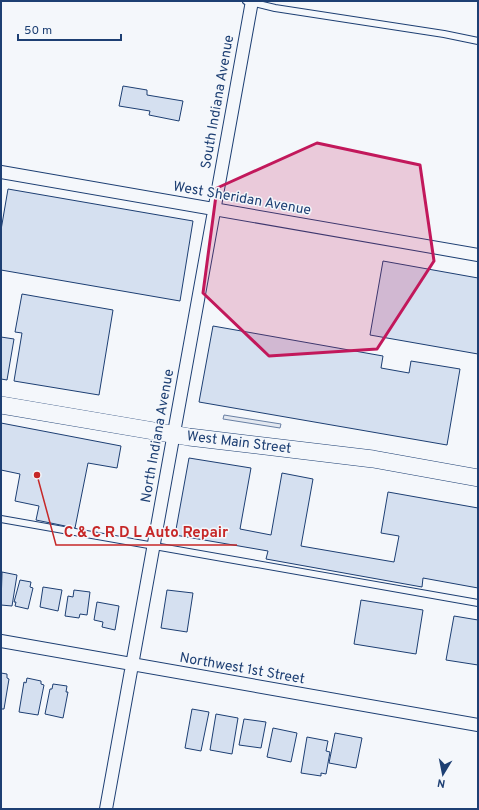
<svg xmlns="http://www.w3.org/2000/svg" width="479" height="810" font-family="Overpass,sans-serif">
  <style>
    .parking { fill: #e3e8f0; stroke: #687fa3 }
    .building { fill: #d5e0f0; stroke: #1d3f73 }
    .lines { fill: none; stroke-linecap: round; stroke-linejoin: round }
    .service-casing { stroke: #1d3f73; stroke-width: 8 }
    .minor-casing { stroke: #1d3f73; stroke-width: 14 }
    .secondary-casing { stroke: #1d3f73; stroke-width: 18 }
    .service { stroke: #f4f7fb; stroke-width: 6 }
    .minor { stroke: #f4f7fb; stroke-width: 12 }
    .secondary { stroke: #f4f7fb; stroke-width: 17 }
    .marked { fill: #c2185b; fill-opacity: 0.2; stroke: #c2185b; stroke-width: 3; stroke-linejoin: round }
    .labels { text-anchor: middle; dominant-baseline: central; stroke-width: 3; stroke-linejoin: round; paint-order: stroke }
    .street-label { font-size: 14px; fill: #1d3f73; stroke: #f4f7fb }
    .leader { fill: none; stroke: #c62828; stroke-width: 1.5 }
    .callout-dot { fill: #c62828; stroke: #f4f7fb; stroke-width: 1.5 }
    .callout-label { font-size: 15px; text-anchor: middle; font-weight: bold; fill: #c62828; stroke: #f4f7fb; stroke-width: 3; stroke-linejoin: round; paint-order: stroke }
  </style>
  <rect width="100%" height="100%" fill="#f4f7fb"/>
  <path class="parking" d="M224,415L281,424L280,428L223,419Z"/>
  <path class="building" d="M123,86L147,90V95L183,101L179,121L149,115L150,111L119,106Z
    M8,189L193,221L180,301L1,270V230Z
    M383,261L478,278V354L370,335Z
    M22,294L113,310L99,395L14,381L22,333L15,332Z
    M213,326L383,356L381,368L409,373L411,361L460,369L447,445L199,402Z
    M1,337L14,339L7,380L1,379Z
    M1,423L121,446L117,468L88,463L75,528L36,520L39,506L15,501L20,474L1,470Z
    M189,458L251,468L240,529L271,535L282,473L313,479L301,546L394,562L399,536L381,533L388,492L478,508V588L423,578L422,587L266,559L268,551L175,535Z
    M2,572L17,575L12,606L1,605Z
    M20,580L31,582L30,587L33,588L28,609L15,606L16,602H14Z
    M43,587L62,590L58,611L40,607Z
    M74,590L90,592L87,615L80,614L79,618L65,616L68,596L73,597Z
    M167,590L193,593L187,632L161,628Z
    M361,600L423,610L416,654L354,644Z
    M97,602L119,606L115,630L102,627L103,622L94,620Z
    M454,616L478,620V665L446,660Z
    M1,673L7,674V678L9,679L4,709H1Z
    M27,678L41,681V684L44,685L38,715L19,712L24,682L26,683Z
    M53,684L67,686L66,692H68L63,718L45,714L50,689H52Z
    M192,709L209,712L201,751L185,748Z
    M216,714L238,718L232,754L210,750Z
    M244,719L266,722L261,748L239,745Z
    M273,728L297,733L291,762L267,757Z
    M335,733L362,738L356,768L329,763Z
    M307,737L328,741L326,751L330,752L326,774L321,773V776L301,773Z"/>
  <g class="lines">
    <g class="service-casing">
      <path id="service" d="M246,1L275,8L444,34L478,41
        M1,519L478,603"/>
    </g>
    <g class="minor-casing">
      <path id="minor" d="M1,172L478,255
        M1,641L478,725
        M106,809L252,1"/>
    </g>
    <g class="secondary-casing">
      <path id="secondary" d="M1,405L189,437L373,459L478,478"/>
    </g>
    <use href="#service" class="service"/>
    <use href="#minor" class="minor"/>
    <use href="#secondary" class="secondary"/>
  </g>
  <path class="marked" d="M317,143L420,165L434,261L377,349L269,356L203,293L217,188Z"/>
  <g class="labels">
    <g class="street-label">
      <text transform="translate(218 102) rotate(-80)">South Indiana Avenue</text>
      <text transform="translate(242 199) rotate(10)">West Sheridan Avenue</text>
      <text transform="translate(158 436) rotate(-80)">North Indiana Avenue</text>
      <text transform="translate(239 443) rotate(7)">West Main Street</text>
      <text transform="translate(242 669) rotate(10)">Northwest 1st Street</text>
    </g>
  </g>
  <path class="leader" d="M37 475L56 545H237"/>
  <circle class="callout-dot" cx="37" cy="475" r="4"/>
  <g class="callout-label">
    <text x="146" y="537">C &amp; C R D L Auto Repair</text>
  </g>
  <rect width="479" height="810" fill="none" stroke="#1d3f73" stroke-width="4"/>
  <g transform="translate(443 774) rotate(190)" stroke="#f4f7fb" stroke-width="3" paint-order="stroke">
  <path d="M0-3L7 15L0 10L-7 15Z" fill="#1d3f73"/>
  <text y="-6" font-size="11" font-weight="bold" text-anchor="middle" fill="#1d3f73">N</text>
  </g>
  <path d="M18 34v6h103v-6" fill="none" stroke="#1d3f73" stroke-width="2"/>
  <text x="24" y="34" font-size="12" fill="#1d3f73" stroke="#f4f7fb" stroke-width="3" paint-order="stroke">50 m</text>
</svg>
